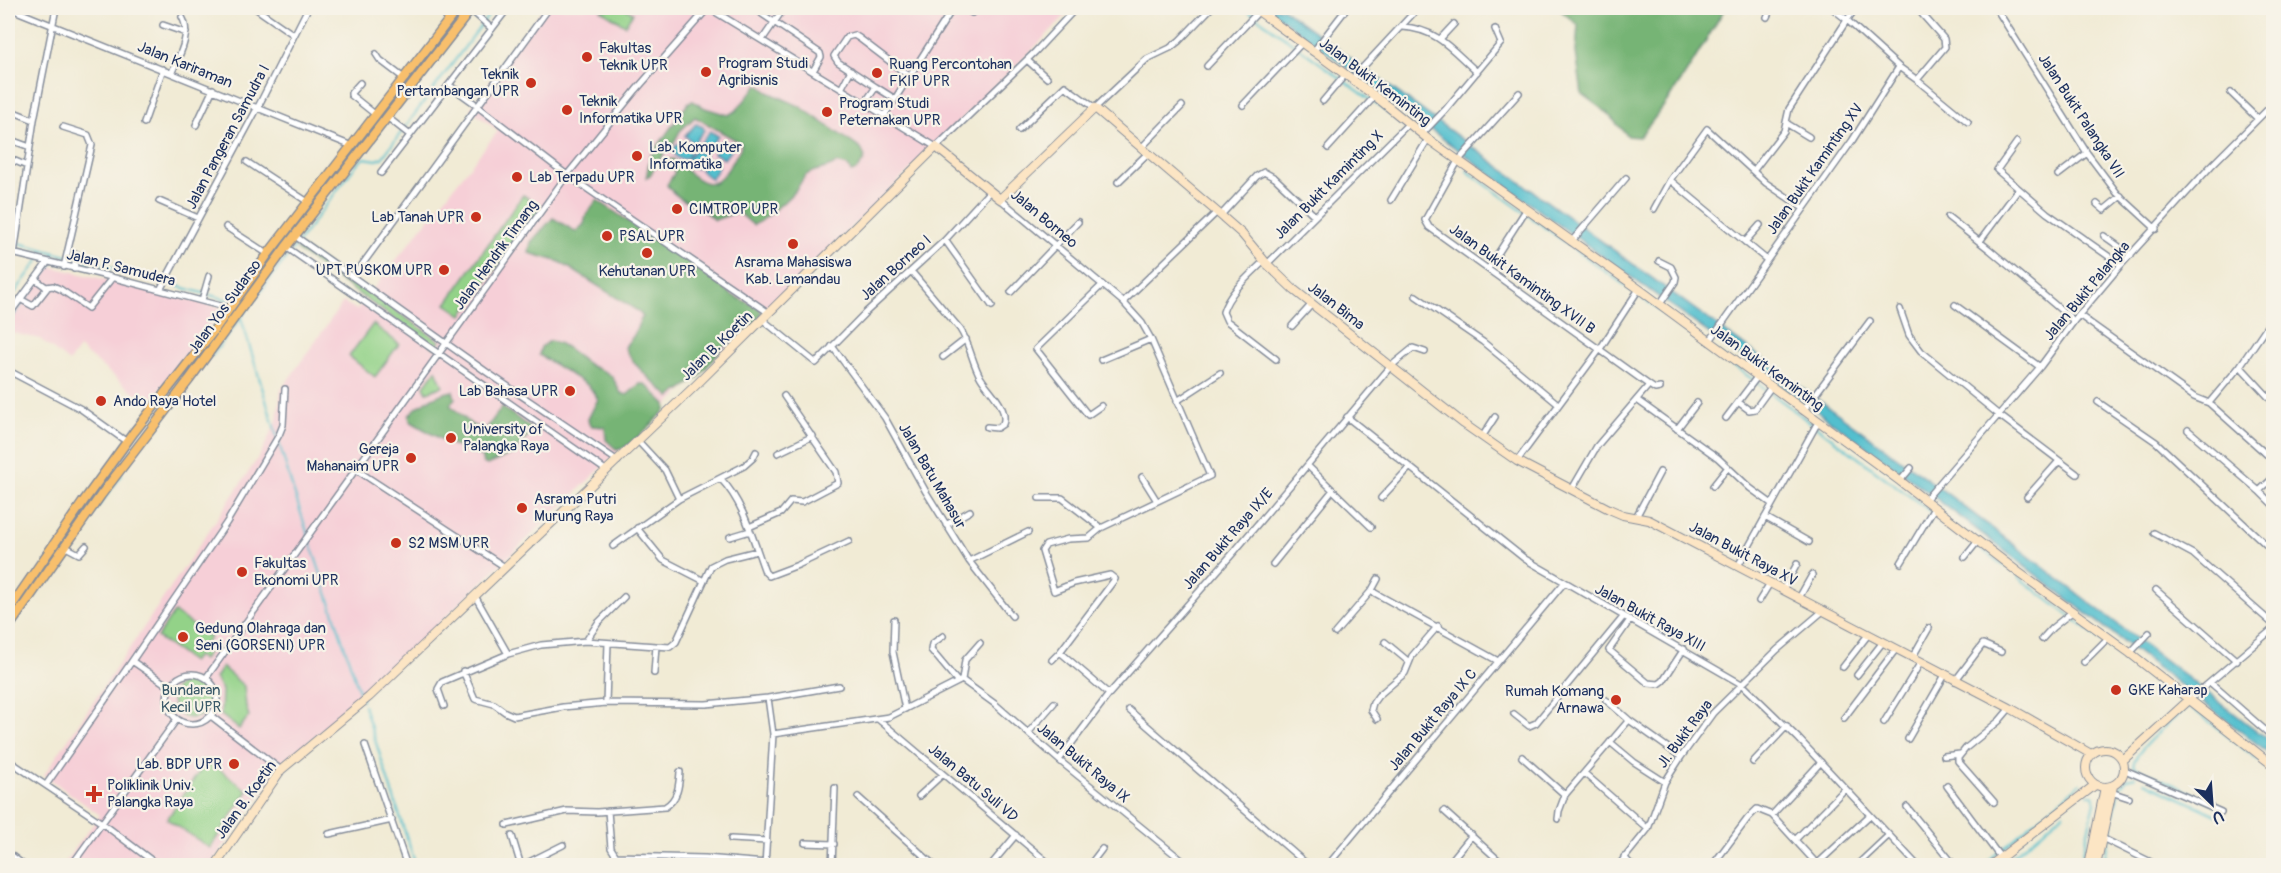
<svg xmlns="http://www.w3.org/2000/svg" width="2281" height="873" font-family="Pangolin,sans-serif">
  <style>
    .built { fill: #f6cfd7 }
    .green { fill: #93d288; stroke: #578073; stroke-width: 1.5 }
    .forest { fill: #76b474; stroke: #487269; stroke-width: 1.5 }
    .water { fill: #53bfce; stroke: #377796; stroke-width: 1.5 }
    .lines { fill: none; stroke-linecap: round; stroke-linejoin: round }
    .stream { stroke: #53bfce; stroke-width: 2 }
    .street-casing { stroke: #868d9a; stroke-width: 8 }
    .secondary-casing { stroke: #868d9a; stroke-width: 10 }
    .primary-casing { stroke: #868d9a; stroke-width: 11 }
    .street { stroke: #fff; stroke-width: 5 }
    .secondary { stroke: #fce5c4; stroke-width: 8 }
    .primary { stroke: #f8bf6c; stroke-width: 8 }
    .poi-dot { fill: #c8321e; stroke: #f7f3e8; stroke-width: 2 }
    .labels { text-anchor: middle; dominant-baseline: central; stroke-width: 4.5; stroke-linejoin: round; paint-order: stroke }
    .poi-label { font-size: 15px; fill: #1b2f5e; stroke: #f7f3e8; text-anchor: start }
    .street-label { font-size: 15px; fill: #1b2f5e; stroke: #f7f3e8 }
    .park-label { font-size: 15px; fill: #395868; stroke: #f7f3e8 }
  </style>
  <rect width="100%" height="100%" fill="#f7f3e8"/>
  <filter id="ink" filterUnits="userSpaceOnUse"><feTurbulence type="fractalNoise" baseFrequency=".0167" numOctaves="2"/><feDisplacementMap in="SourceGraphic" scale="12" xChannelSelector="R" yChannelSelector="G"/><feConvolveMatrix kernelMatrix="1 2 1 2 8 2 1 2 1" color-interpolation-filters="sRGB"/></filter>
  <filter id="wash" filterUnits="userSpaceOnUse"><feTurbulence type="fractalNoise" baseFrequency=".008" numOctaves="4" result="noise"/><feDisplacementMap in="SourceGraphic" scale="24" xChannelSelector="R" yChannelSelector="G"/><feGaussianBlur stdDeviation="1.35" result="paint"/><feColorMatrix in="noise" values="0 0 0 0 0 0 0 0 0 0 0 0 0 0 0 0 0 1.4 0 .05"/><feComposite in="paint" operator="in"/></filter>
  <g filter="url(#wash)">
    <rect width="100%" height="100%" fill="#f1ebd5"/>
    <path class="built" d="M543,8H1073L1032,50L770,307L349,709L286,759L210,865H63L100,815L44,775L260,455L277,420L281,390L343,302L357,310L498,131L470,109Z
      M48,266L223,308L148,404L79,348L69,362L40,339L8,332V320Z"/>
    <path class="green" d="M603,8H625L633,13L625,25L601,10Z
      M523,195L542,207L462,315L446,304Z
      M300,246L440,341L435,348L297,250Z
      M373,324L399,344L375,377L349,356Z
      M436,370L443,386L427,392L424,386Z
      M174,612L210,637L206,643L211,648L203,660L197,656L192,662L157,637Z
      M222,667L244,686L246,707L249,716L239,729L221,715L222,690L215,678Z
      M172 699a19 19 0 1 1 38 0a19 19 0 1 1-38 0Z
      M207,760L248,791L210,848L167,819Z"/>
    <path class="forest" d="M1558,8H1725C1699,53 1673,98 1639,137L1628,136L1606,112L1582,94L1576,52L1578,25Z
      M758,84L768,92L799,106L861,149L865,157C863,163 858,171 851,172L848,166L836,163C827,171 814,168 805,176C802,179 800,185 797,188C791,196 762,223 753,225L738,212L715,220C700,206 677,201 667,185L675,172L667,160L673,159C712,194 716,192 741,147V143L695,117L680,131L671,148L665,152L650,175L646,178L650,157L689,102L693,101L705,108L728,115L736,111Z
      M597,200L689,262L732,295L759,308L762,313L753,325L723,347L698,378L670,397C654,382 635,368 625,348C627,341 631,341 634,335C638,329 637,323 643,317L638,311L560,262L529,253L531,242L553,218L576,232L584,224L586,215Z
      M550,341C566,343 577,358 591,366C598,370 606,370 611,376C616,381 617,388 621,393L627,395L640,384H645L666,404V410C655,420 631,448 617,450L606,440L605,427L592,426L589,424L588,419L598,399L589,386L539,355L541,347Z
      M453,391L455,398L450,405L472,425L486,429L502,407L534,430L512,454L487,465L483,463L481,456C455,448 433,435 410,421L409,416C416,405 439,393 453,391Z"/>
    <path class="water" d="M1267,8H1282L1937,486L2273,743V756L1908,477L1555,222Z
      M696,124L703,127L704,130L694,143L685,136Z
      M710,131L718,136L707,151L699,145Z
      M722,140L731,144L733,147L724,159L714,153Z
      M674 151a8 8 0 1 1 16 0a8 8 0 1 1-16 0Z
      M694,150L705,155L696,169L688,164L687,161Z
      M711,158L718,163V169L711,179L700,170Z"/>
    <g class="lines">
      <path class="stream" d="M1244,8L1405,125
        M1467,171L1663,313L2004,566
        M8,240L232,301
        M8,302L38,261L43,250
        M241,318L292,486L362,700
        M8,323L52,264L54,253
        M212,356L357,164L364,158L377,160L382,158L494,8
        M91,516L122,475
        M2018,577L2183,702
        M8,635L12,629
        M2188,705L2274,772
        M364,706L416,866
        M2188,706C2174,719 2135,749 2133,766L2224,808
        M2145,782L2219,816
        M1982,866L2081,783
        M2001,866L2064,813
        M2080,866L2095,802L2093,795H2088
        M2103,866L2119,789L2127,779L2135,777"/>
    </g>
  </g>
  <g filter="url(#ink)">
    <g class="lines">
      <g class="street-casing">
        <path id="street" d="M9,8L352,146
          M255,8L294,35
          M709,8L936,147L1035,52L1076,8
          M759,8L762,14L820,53L821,57L813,71
          M963,8L972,13L977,8
          M1996,8L2087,153L2117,193L2156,229
          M471,10L492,29
          M1267,17L1276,8
          M1767,17L1771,8
          M163,25L186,33
          M1402,27C1438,29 1452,50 1477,72
          M1440,39L1454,24
          M762,40L784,8
          M1313,52L1347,8
          M376,54L380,60L405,79
          M1027,60L1047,78
          M1207,66L1259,11
          M1899,67L1917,80L1945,47L1944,39L1922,14
          M172,72C179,56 192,34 182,17
          M1352,79L1418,8
          M1917,80L1968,122
          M360,83L351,93V95L376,115
          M449,85L474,103
          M876,87L895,99
          M841,89L851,70
          M1519,93L1458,161L1425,220L1429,227L1649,385L1597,446L1572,489
          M2231,93L2258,119
          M8,101L14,112L34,120
          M1323,101L1345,75
          M864,104L876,87L838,62L834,56L847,37L854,35L859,38L909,76
          M1243,105L1301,44
          M477,106L567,175L769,313
          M884,116L953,8
          M387,117L410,135
          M144,123L163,69
          M1786,123L1809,137
          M196,125L213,89
          M63,127L88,135L92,145L64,267
          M1019,130L1065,86L1095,108L1147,59L1170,48L1179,41L1211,8
          M1422,134L1445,110L1501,43L1495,29
          M8,139L30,147
          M2017,142L1997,170L2047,213L2121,265
          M1141,148L1182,106
          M1328,148L1375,96
          M8,158L27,166
          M247,162L308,202
          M1754,170L1784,131L1789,109L1847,20L1832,8
          M381,173L508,8
          M2058,175L2087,153
          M1670,180L1767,260
          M1118,182L1147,154
          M1000,199L1123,302L1142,323L1151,339L1210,476L1101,528L1089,538L1068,539L1046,545L1042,551L1054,591L1074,583L1110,575L1115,579L1060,652L1052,660
          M1391,200L1428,139
          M159,201L198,218
          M2097,204L2104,210L2121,196
          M1654,209L1670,180L1707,129L1766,183L1803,208
          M1221,215L1257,176L1264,172L1275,178L1315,216
          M1948,217L1990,250L2074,321
          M226,227L268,254
          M295,236L488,373L618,461
          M2104,236L2131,255
          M945,240L992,306
          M1980,241L2018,190
          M1571,242L1626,178
          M1745,242L1760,225
          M286,247L607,471
          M8,252L107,276L228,308
          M14,254L34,120L56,8
          M1264,261C1250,275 1229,292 1223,312L1227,321L1276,359
          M1659,261L1671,267L1676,277L1675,282L1660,304
          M1267,264L1409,123
          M74,269L77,254
          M359,269L549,8
          M1488,269L1526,210
          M911,271L960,329C970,344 972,363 981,378C989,391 1009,408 1003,424L997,428L987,427
          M35,279L46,287L53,286L60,289L88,308L112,278
          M160,290L258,107L308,8
          M1011,292L1078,222
          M1416,296L1483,342L1558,404
          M20,299L33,306L48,287
          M202,300L209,276
          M1123,302L1217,212
          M1955,305L2040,367
          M1900,309L1909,335L1921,351L1999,415L2077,474
          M2079,315L2194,397L2209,403
          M8,316L47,263
          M2274,316L2240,366L2209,403L2274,461
          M763,320L816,363L865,313L945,240L990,191
          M1292,326L1312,304
          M1709,342L1852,141L1899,67L1847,20L1856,8
          M832,346L885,418L926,492L969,561L1012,616
          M943,357L966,339
          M1101,360L1151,339
          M2240,366L2274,403
          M9,371L81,409L127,442
          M1649,385L1655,389L1660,388
          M1637,400L1718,458L1750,488L1772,504
          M1177,401L1220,373
          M1738,402L1749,410L1755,409L1771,387
          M2098,402L2156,442L2274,552
          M1101,406L1088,415L1036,349L1102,285
          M1803,411L1870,321
          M1347,417L1525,559L1743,685L1798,738L1918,866
          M1726,418L1757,377
          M1677,429L1697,403
          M2188,430L2259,491L2274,506
          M1482,437L1495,417
          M778,453L813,436
          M1517,461L1600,349L1639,289
          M1308,466L1371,527
          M355,469L505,567
          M1142,477L1157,501
          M721,479C744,503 753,540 765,572L769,576L798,565L849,541
          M1900,481L1911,468
          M1713,486L1728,467
          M2259,491L2274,477
          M2027,497L2059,461
          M1039,498H1062L1101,528
          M1381,498L1410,467
          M679,499L744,466L753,458L756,452
          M1925,500L2040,367L2074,321L2121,265L2211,166L2274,103
          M1636,517L1660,472
          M1765,517L1809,542
          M946,525L970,511
          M749,527L781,513L791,501L802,502L838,483L836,472L784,396
          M637,528L663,560L704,581
          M2154,533L2193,554L2274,625
          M730,537L750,531
          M64,546L79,554L86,546
          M613,546L679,499L665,470L638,441
          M1965,557L1978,541
          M969,561L1028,532
          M1901,563L1934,508
          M1273,564L1333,490
          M1738,566L1818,422
          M1378,579L1372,590L1375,593L1498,661
          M1783,590L1797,564
          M2156,590L2237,661
          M1799,598L1812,575
          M1759,601L1770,583
          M894,620L893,652L905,709
          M1630,620L1609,650L1648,683L1659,684L1663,681L1684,649
          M1335,633L1372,590
          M943,636L932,644L931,650L958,682
          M2042,639L2052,628L2072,612
          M586,641L598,623L624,597
          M1385,642L1409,662
          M1060,652L1109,694
          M2130,653L2149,633
          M508,654L541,645L586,641L670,647L676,642L711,566L725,559L757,551
          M1912,658L1929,628
          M132,661L227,522L279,435L283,425L285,389
          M2084,662L2108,638
          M1843,667L1868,635
          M463,671L475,699L494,704L505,712L514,716L563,707L606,703L706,704L768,698
          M654,673L656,646
          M167 699a25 25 0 1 1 50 0a25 25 0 1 1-50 0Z
          M1857,675L1883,642
          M206,678L567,175L636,90L708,8
          M962,680L995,704L1060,761L1189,866
          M962,680L965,660L980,643
          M1955,681L1983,644L2001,652
          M2211,683L2274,738
          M1606,700L1629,720
          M2189,700L2274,628
          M606,703L608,643
          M444,706L438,689L442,682L508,654L475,596
          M1129,710L1309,866
          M1514,714L1529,726L1536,723L1624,616
          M211,716L281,770
          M1844,718L1896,649
          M878,719L1052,866
          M1377,719L1371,710L1373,703L1378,696L1405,673L1412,656L1438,626
          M1884,722L1921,662
          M1028,733L1054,703
          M773,734L889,717L962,680
          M1908,739L1945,675
          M1610,742L1634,762L1665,782
          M365,745L407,866
          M1944,756L1960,754
          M1522,757L1565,795
          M8,760L102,823L159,866
          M1059,760L1109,694L1234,552L1391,366L1413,348L1425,352
          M1753,762L1787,726
          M2125,770L2221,812
          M1584,773L1648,829
          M46,785L132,661L170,687
          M1947,786L2000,857
          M2111,792L2129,798
          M919,796L943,774
          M858,797L935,866
          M1994,802L1958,761V758L1966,748L1999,721L2010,708
          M1907,807L1955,866
          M608,811L611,848L616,856L705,858L766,863
          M1444,811L1505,866
          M1772,815L1821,762
          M1558,819L1559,811L1565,795L1629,720L1681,757
          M507,825L567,811L597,812L665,807C678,799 679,786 680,772
          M329,834L392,820
          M512,836L521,866
          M2102,838L2159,866
          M731,839L767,841
          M1796,839L1845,789
          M805,843L834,844
          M8,853L25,866
          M1454,857L1472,835
          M1624,857L1632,866
          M523,865L563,845
          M1816,865L1870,815
          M71,866L177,719
          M765,866L773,734L768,698L839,686
          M832,866L835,788
          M990,866L1016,835
          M1089,866L1102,849
          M1327,866L1564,583
          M1618,866L1648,829L1665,782L1681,757L1713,713L1777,650L1823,611
          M1712,866L1748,818L1757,809L1772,815L1817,864
          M1856,866L1889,835"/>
      </g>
      <g class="secondary-casing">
        <path id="secondary" d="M1254,8L1375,96L1428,139L1639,289L1900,481L2018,572L2130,653L2274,766
          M2086 768a19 19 0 1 1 38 0a19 19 0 1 1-38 0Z
          M2123,760L2189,700
          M215,866L281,770L369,697L696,385L936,147L1000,199L1095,108L1217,212L1242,234L1267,264L1293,289L1464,424L1517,461L1609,509L1623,515L1649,520L2010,708L2091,754
          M1990,866L2095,785
          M2089,866L2105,787
          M2096,866L2113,786"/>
      </g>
      <g class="primary-casing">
        <path id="primary" d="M8,611L83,502L134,432L215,329L268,254L458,8
          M8,628L101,495L189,380L286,247L472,8"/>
      </g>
      <use href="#street" class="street"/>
      <use href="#secondary" class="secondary"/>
      <use href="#primary" class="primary"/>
    </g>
  </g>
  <g class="poi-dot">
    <circle cx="587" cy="57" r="6"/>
    <circle cx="706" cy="72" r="6"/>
    <circle cx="877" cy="73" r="6"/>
    <circle cx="531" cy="83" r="6"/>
    <circle cx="567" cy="110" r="6"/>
    <circle cx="827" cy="112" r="6"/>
    <circle cx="637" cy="156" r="6"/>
    <circle cx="517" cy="177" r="6"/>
    <circle cx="677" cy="209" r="6"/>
    <circle cx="476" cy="217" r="6"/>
    <circle cx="607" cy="236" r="6"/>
    <circle cx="793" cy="244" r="6"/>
    <circle cx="647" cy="253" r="6"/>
    <circle cx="444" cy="270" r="6"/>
    <circle cx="570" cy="391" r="6"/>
    <circle cx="101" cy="401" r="6"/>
    <circle cx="451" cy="438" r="6"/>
    <circle cx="411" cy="458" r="6"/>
    <circle cx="522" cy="508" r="6"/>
    <circle cx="396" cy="543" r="6"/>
    <circle cx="242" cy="572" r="6"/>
    <circle cx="183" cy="637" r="6"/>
    <circle cx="2116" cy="690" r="6"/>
    <circle cx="1616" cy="700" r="6"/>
    <circle cx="234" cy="764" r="6"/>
    <path d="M91 785h6v6h6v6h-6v6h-6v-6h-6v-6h6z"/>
  </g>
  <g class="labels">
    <g class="poi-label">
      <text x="599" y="48">Fakultas<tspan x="599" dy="17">Teknik UPR</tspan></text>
      <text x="718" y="63">Program Studi<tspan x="718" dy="17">Agribisnis</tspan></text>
      <text x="889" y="64">Ruang Percontohan<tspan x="889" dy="17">FKIP UPR</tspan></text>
      <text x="519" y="74" text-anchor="end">Teknik<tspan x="519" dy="17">Pertambangan UPR</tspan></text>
      <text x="579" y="101">Teknik<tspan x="579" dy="17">Informatika UPR</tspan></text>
      <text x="839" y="103">Program Studi<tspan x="839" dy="17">Peternakan UPR</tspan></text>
      <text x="649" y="147">Lab. Komputer<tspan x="649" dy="17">Informatika</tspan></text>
      <text x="529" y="177">Lab Terpadu UPR</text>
      <text x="689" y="209">CIMTROP UPR</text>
      <text x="464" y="217" text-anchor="end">Lab Tanah UPR</text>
      <text x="619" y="236">PSAL UPR</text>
      <text x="793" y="262" text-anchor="middle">Asrama Mahasiswa<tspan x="793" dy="17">Kab. Lamandau</tspan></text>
      <text x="432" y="270" text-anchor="end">UPT PUSKOM UPR</text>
      <text x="647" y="271" text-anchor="middle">Kehutanan UPR</text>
      <text x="558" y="391" text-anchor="end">Lab Bahasa UPR</text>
      <text x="113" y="401">Ando Raya Hotel</text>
      <text x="463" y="429">University of<tspan x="463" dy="17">Palangka Raya</tspan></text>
      <text x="399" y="449" text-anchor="end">Gereja<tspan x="399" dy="17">Mahanaim UPR</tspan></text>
      <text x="534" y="499">Asrama Putri<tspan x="534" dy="17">Murung Raya</tspan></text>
      <text x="408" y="543">S2 MSM UPR</text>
      <text x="254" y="563">Fakultas<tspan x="254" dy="17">Ekonomi UPR</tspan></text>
      <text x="195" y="628">Gedung Olahraga dan<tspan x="195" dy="17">Seni (GORSENI) UPR</tspan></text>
      <text x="2128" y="690">GKE Kaharap</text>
      <text x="1604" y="691" text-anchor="end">Rumah Komang<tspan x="1604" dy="17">Arnawa</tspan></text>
      <text x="222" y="764" text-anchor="end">Lab. BDP UPR</text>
      <text x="107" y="785">Poliklinik Univ.<tspan x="107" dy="17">Palangka Raya</tspan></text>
    </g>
    <g class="street-label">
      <text transform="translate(185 65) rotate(22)">Jalan Kariraman</text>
      <text transform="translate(1375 82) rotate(37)">Jalan Bukit Keminting</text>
      <text transform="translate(2081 116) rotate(57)">Jalan Bukit Palangka VII</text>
      <text transform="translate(228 137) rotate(-62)">Jalan Pangeran Samudra I</text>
      <text transform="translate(1815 169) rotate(-55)">Jalan Bukit Kaminting XV</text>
      <text transform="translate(1329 185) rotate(-45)">Jalan Bukit Kaminting X</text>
      <text transform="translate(1044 219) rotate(40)">Jalan Borneo</text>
      <text transform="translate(496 255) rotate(-54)">Jalan Hendrik Timang</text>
      <text transform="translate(121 268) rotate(14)">Jalan P. Samudera</text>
      <text transform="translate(896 268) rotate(-42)">Jalan Borneo I</text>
      <text transform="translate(1522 279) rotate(36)">Jalan Bukit Kaminting XVII B</text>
      <text transform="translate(2087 291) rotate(-50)">Jalan Bukit Palangka</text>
      <text transform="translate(1336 306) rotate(38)">Jalan Bima</text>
      <text transform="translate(225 307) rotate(-54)">Jalan Yos Sudarso</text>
      <text transform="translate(717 346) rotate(-44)">Jalan B. Koetin</text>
      <text transform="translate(1767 368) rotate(36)">Jalan Bukit Keminting</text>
      <text transform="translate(932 476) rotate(60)">Jalan Batu Mahasur</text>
      <text transform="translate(1228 539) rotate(-49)">Jalan Bukit Raya IX/E</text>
      <text transform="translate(1743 554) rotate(28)">Jalan Bukit Raya XV</text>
      <text transform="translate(1650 618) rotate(29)">Jalan Bukit Raya XIII</text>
      <text transform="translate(1433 720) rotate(-50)">Jalan Bukit Raya IX C</text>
      <text transform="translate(1685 734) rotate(-53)">Jl. Bukit Raya</text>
      <text transform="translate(1083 763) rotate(40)">Jalan Bukit Raya IX</text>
      <text transform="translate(973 783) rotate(40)">Jalan Batu Suli VD</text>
      <text transform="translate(246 800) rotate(-54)">Jalan B. Koetin</text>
    </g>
    <g class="park-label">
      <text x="191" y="690">Bundaran<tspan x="191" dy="17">Kecil UPR</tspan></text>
    </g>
  </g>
  <rect width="2281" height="873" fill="none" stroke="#f7f3e8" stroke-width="30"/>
  <g transform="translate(2212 804) rotate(155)" stroke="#f7f3e8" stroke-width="4.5" paint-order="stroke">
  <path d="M0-4.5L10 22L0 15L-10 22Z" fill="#1b2f5e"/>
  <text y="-9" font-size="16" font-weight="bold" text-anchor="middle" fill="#1b2f5e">U</text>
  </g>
</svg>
